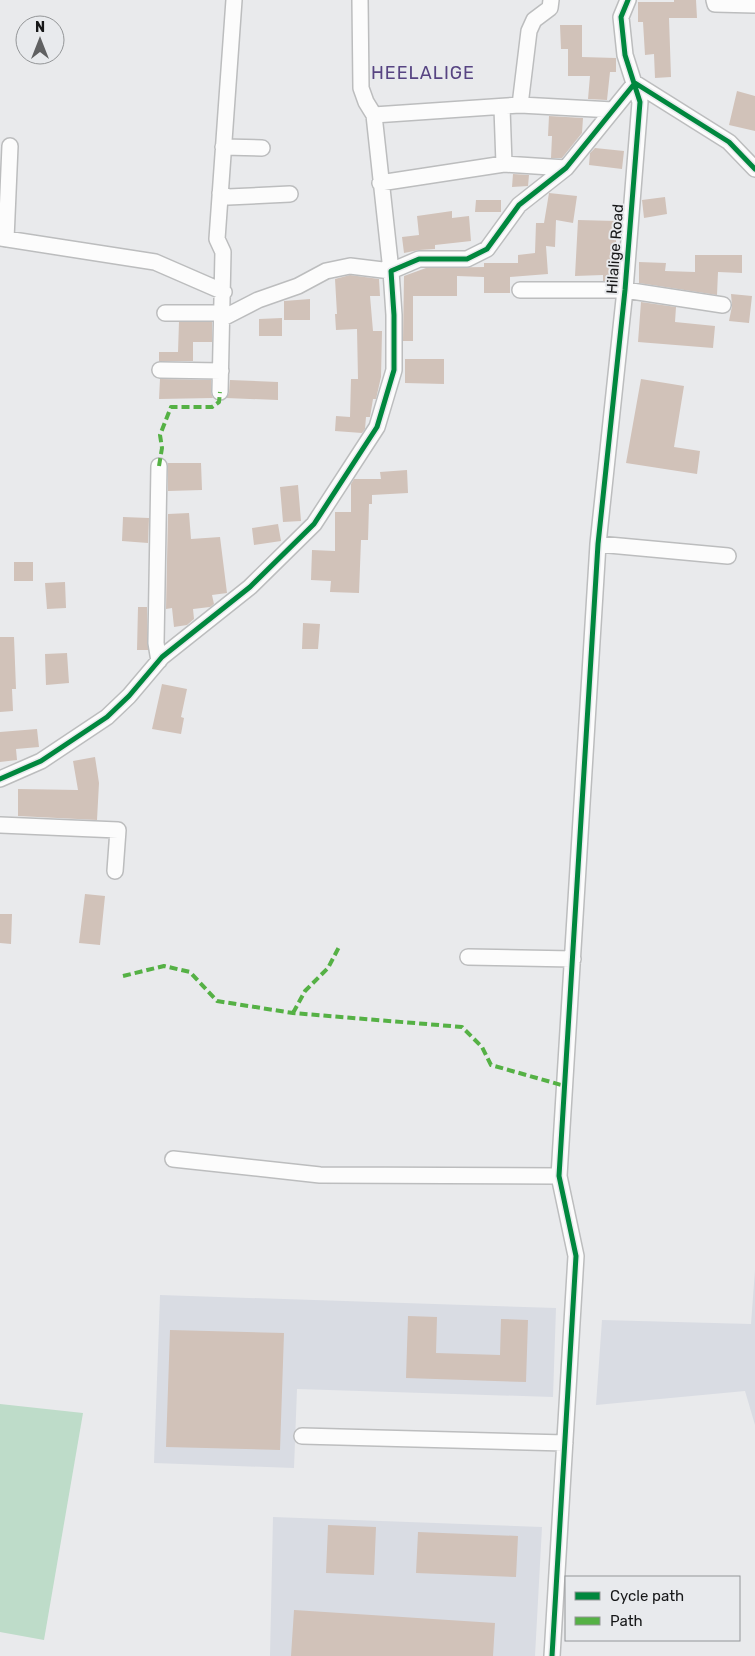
<svg xmlns="http://www.w3.org/2000/svg" width="755" height="1656" font-family="Rubik,sans-serif">
  <style>
    .built { fill: #d9dce3 }
    .green { fill: #bedcc9 }
    .building { fill: #d1c2b9 }
    .lines { fill: none; stroke-linecap: round; stroke-linejoin: round }
    .minor-casing { stroke: #bcbdbe; stroke-width: 18 }
    .minor { stroke: #fcfcfc; stroke-width: 15 }
    .quiet { stroke: #55b145; stroke-width: 4; stroke-dasharray: 8 4; stroke-linecap: butt }
    .cycleway-casing { stroke: #e8eaed; stroke-width: 8 }
    .cycleway { stroke: #00873e; stroke-width: 5 }
    .labels { text-anchor: middle; dominant-baseline: central; stroke-width: 4; stroke-linejoin: round; paint-order: stroke }
    .street-label { font-size: 15px; fill: #161718; stroke: #e8eaed }
    .quarter-label { font-size: 18px; letter-spacing: 1px; fill: #574482; stroke: #e8eaed }
  </style>
  <rect width="100%" height="100%" fill="#e9eaec"/>
  <path class="built" d="M755,1270V1425L745,1391L596,1405L602,1320L751,1324Z
    M160,1295L556,1308L553,1397L297,1389L294,1468L154,1463Z
    M273,1517L542,1527L535,1656H270Z"/>
  <path class="green" d="M0,1404L83,1413L44,1640L0,1632Z"/>
  <path class="building" d="M674,0H696L697,18H669L671,77L655,78L654,54L645,55L643,22H638V2H674Z
    M560,25H582V57L616,58V72H610L607,100L588,99L590,76H568V49H561Z
    M737,91L755,96V131L729,125Z
    M549,116L583,118L582,133L562,158H551L552,136H548Z
    M595,148L624,151L622,169L589,165L590,153Z
    M513,174L529,175L528,186L512,187Z
    M549,193L577,196L573,223L556,220L555,247L546,246L548,274L510,277V293H484V277L457,276V296H413V341H403L404,276L426,268L484,267V263H518V255L535,253L536,223H544Z
    M665,197L667,214L644,218L642,200Z
    M476,200H501V212H475Z
    M452,211V218L469,216L471,241L435,245V249L419,250L404,253L402,237L419,235L417,216Z
    M578,220L616,221V281H603V275L575,276Z
    M695,255H742V273L718,272L717,295L639,283V262L666,263L665,271L695,272Z
    M350,275L379,279L380,296H370L373,331H382L381,377L376,399H373L370,417H366L365,429L362,433L335,431L336,416L350,417L351,379H358L357,329L336,330L335,314H337L335,279Z
    M731,294L752,296L749,323L729,321L732,306Z
    M310,299V320H284V301Z
    M641,302L676,307L675,322L715,326L713,348L638,342Z
    M282,318V336H259V319Z
    M179,322H212V342H193V361H159V352H178Z
    M405,359H444V384L405,383Z
    M160,379L211,380V392L213,398L159,399Z
    M641,379L684,386L674,447L700,451L697,474L626,463Z
    M230,380L278,382V400L226,398L229,393Z
    M168,463H201L202,490L168,491Z
    M407,470L408,493L372,495V504H369L368,540H361L359,593L330,592L331,581L311,580L312,550L335,551V512H351V484L354,479H381L380,472Z
    M298,485L301,521L283,522L280,487Z
    M189,513L191,539L220,537L227,593L212,595L214,604L210,607L193,609L194,619L187,625L174,627L172,608L166,609L168,514Z
    M123,517L149,518L148,543L122,541Z
    M278,524L281,541L254,545L252,528Z
    M14,562H33V581H14Z
    M65,582L66,608L47,609L45,583Z
    M138,607H147L148,650H137Z
    M303,623L320,624L318,649H302Z
    M0,637H14L16,689H12L13,711L0,712Z
    M67,653L69,683L46,685L45,654Z
    M162,684L187,689L181,717L184,718L181,734L152,729Z
    M37,729L39,747L16,749L17,760L0,762V732Z
    M95,757L99,783L97,820L18,816V789L78,790L73,761Z
    M85,894L105,896L100,945L79,943Z
    M0,914H12L11,944L0,943Z
    M408,1316L437,1317L436,1353L500,1355L501,1319L528,1320L526,1382L406,1378Z
    M170,1330L284,1333L280,1450L166,1447Z
    M328,1525L376,1527L374,1575L326,1573Z
    M418,1532L518,1536L516,1577L416,1573Z
    M294,1610L495,1623L493,1656H291Z"/>
  <g class="lines">
    <g class="minor-casing">
      <path id="minor" d="M714,0L715,4L755,5
        M520,105L529,31L534,20L550,8L551,0
        M374,115L520,105L613,110
        M223,147L262,148
        M504,164L566,168
        M380,183L504,164L502,108
        M220,193L228,197L290,194
        M0,238L155,262L224,292
        M6,239L10,146
        M520,290H625L723,305
        M165,313H223
        M223,318L258,300L298,286L326,271L350,266L391,271L374,115L366,102L361,88L360,0
        M160,370L221,371
        M220,392L223,252L217,239L234,0
        M159,466L156,643L159,661
        M598,544L728,556
        M0,779L41,761L107,717L129,696L162,657L250,587L314,524L377,427L394,370V315L391,271L419,259H467L487,249L519,205L566,168L635,83L729,142L755,169
        M0,825L118,830L115,871
        M468,957L573,959
        M173,1159L320,1175L559,1176
        M302,1436L565,1443
        M552,1656L576,1256L559,1176L598,544L625,290L640,102L625,55L621,17L628,0"/>
    </g>
    <use href="#minor" class="minor"/>
    <path class="quiet" d="M159,466L162,448L160,435L171,407H212L219,402L220,392
      M123,976L164,966L190,972L217,1001L293,1013L462,1027L482,1047L491,1065L565,1086
      M293,1013L305,991L328,968L339,947"/>
    <g class="cycleway-casing">
      <path id="cycleway" d="M0,779L41,761L107,717L129,696L162,657L250,587L314,524L377,427L394,370V315L391,271L419,259H467L487,249L519,205L566,168L635,83L729,142L755,169
        M552,1656L576,1256L559,1176L598,544L625,290L640,102L625,55L621,17L628,0"/>
    </g>
    <use href="#cycleway" class="cycleway"/>
  </g>
  <g class="labels">
    <g class="street-label">
      <text transform="translate(615 249) rotate(-86)">Hilalige Road</text>
    </g>
    <g class="quarter-label">
      <text x="423" y="73">HEELALIGE</text>
    </g>
  </g>
  <rect x="565" y="1576" width="175" height="65" fill="#e8eaed" stroke="#949698"/>
  <rect x="575" y="1592" width="25" height="8" fill="#00873e" stroke="#949698"/>
  <text x="610" y="1601" font-size="15" fill="#161718">Cycle path</text>
  <rect x="575" y="1617" width="25" height="8" fill="#55b145" stroke="#949698"/>
  <text x="610" y="1626" font-size="15" fill="#161718">Path</text>
  <g transform="translate(40 40)"><circle r="24" fill="#e8eaed" stroke="#949698"/>
  <path d="M0-4L9 19L0 12L-9 19Z" fill="#606162"/>
  <text y="-8" font-size="14" font-weight="bold" text-anchor="middle" fill="#161718">N</text>
  </g>
</svg>
